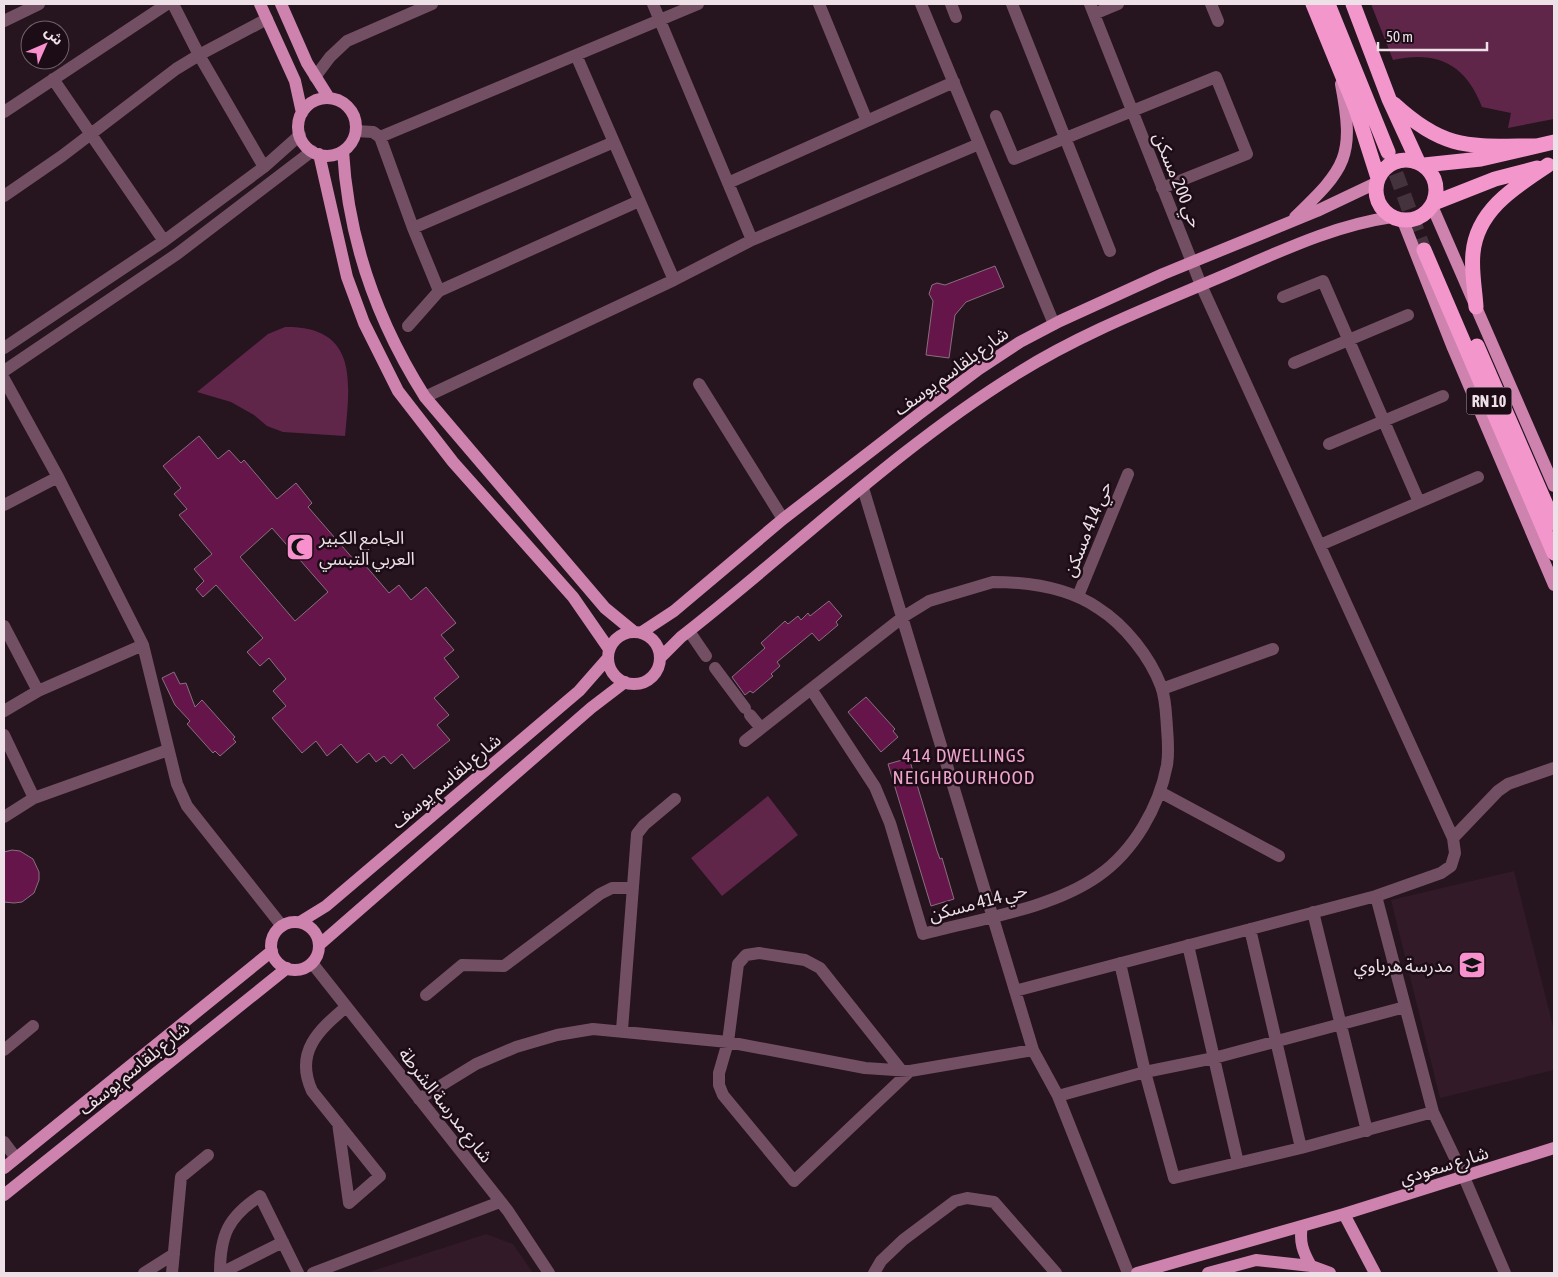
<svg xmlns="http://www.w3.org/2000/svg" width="1558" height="1277" font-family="'Asap Condensed','Noto Sans Arabic',sans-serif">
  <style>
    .built { fill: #321a28 }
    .green { fill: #5f264a }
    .building { fill: #66154b; stroke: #87707d; fill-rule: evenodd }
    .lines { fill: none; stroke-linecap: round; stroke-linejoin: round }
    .highway-tunnel { stroke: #44333d; stroke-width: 15; stroke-dasharray: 15 8; stroke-linecap: butt }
    .minor { stroke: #734f64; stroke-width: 12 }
    .major { stroke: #ce82ae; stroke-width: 12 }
    .highway { stroke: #f296cc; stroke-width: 15 }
    .labels { text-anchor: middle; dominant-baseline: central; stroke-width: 5; stroke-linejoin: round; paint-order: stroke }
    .shield { fill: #1c0c15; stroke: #aea0a8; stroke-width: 1 }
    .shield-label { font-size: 16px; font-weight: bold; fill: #ede0e7 }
    .street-label { font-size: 18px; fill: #ede0e7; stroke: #1c0c15 }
    .poi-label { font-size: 18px; fill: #ede0e7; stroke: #1c0c15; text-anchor: start }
    .neighbourhood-label { font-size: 19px; letter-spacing: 1px; fill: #eda5ce; stroke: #1c0c15 }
  </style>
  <rect width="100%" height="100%" fill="#26141f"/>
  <path class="built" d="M1514,871L1554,1030V1070L1440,1098L1391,900Z
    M486,1234L513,1244L533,1273H366Z"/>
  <path class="green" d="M1371,4H1554V119L1508,128L1511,113L1482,107C1466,65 1438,50 1393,60Z
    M285,327C359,326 350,383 345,436L283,432L267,426L254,415L231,402L197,392L268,334Z
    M768,796L798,835L722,896L691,858Z"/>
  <path class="building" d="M995,266L1004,287L966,302L955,315L949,358L926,355L933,301L929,294L932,285L937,283L945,285Z
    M199,436L218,459L229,450L241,463L244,460L277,499L296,483L312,503L308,507L355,561L359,558L389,593L399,585L411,600L426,587L456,623L441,635L454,650L444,658L459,677L434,698L449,715L437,725L450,740L414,769L402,754L391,764L384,756L376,762L369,753L357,763L341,744L327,756L316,741L302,753L272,718L286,706L273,691L286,679L269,658L260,666L247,652L263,638L216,585L203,597L196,589L204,581L194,569L212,554L179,515L187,509L174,494L181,488L163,466ZM272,528L328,592L295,621L240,557Z
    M829,601L842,616L836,622L838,625L819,641L812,633L777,662L780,666L771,674L773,676L753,693L750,691L745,695L732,677L765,648L761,643L785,621L788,624L798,616L801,620L808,613L810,616Z
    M174,672L180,684L186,683L195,707L202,700L235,737L233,739L236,742L220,756L215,751L213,753L187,724L190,721L175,705L162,678Z
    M866,697L895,729L893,731L898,737L881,752L848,712Z
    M909,758L937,851L940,859L942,858L954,899L931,906L888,764Z
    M12,850L20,851L33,859L39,872V880L34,893L22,902L14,903L4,902V852Z"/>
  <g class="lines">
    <path class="highway-tunnel" d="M1388,152L1424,250"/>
    <path class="minor" d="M173,4L199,55L264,167
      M653,4L752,240
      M819,4L867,121
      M921,4L1054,324
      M951,4L956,17
      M1012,4L1110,251
      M1211,4L1218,21
      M1094,14L1118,4
      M4,21L39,4
      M576,55L674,280
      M315,77L330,57L347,41L432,4
      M53,79L164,241
      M4,112L167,4
      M996,116L1014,159L1216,77L1247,154L1162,188
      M356,131L373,132L380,137L413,228L439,291
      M380,137L698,4
      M728,183L954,82
      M4,196L62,156L176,69L199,55L267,19
      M413,228L614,142
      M1283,297L1323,281L1419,502
      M408,326L439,291L639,201
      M4,348L164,241L264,167L300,135
      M1294,363L1408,315
      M4,371L177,254L312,151
      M4,379L58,477L143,645L177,784L187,806L282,926
      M699,384L783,519
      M425,397L674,280L752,240L979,144
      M1329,444L1443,396
      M863,488L1033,1050L1058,1096L1128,1273
      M4,505L58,477
      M1320,545L1478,477
      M993,582C1029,582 1067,587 1098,608C1125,625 1150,657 1161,686C1166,699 1166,715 1167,728C1168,740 1169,753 1167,765C1159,807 1134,851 1098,876C1051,909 979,919 923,934L890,823L875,787L811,689L903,617L929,601Z
      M1078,596L1128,474
      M4,626L38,691
      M689,631L706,656
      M715,668L745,708
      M1162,689L1273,649
      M4,711L38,691L143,645
      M750,715L761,728
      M4,735L34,798
      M745,741L811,689
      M1160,792L1279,856
      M4,817L34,798L168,750
      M1453,838L1498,791L1508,784L1554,768
      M1376,896L1433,1112L1464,1177L1505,1273
      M1313,912L1367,1131
      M1250,929L1301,1148
      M1188,945L1238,1163
      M312,963L508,1211L549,1273
      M1120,963L1145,1072L1214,1058L1405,1007
      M1015,991L1376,896L1441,873L1451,866L1455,853L1453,838L1201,285L1090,4
      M426,995L462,965L504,966L600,894L612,888H633
      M622,1030L637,834L644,825L675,799
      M4,1050L33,1026
      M901,1070L820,968L805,960L759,953L746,955L738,964L728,1042L719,1073V1085L723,1095L794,1181L910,1071
      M1058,1096L1145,1072L1174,1178L1301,1148L1433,1112
      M419,1099L476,1064L516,1047L557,1035L593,1029L728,1042L865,1068L910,1071L1033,1050
      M338,1123L349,1203L380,1176L312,1091C294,1052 319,1030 346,1007
      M4,1142L16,1158
      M144,1273L174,1254
      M172,1273L181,1177L208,1155
      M220,1273C220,1235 228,1217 260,1196L298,1273
      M221,1273L283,1242
      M313,1273L500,1202
      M874,1273L881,1261L903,1240L955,1201L967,1198L994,1202L1056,1273"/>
    <path class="major" d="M260,4L295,81L302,113
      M281,4L307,63L329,98
      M298 127a29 29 0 1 1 58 0a29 29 0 1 1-58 0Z
      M343,151C348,239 378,323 425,397L605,608L633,631
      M319,154L347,277L364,323L398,391L453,462L573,597L609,649
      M1432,206L1554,486
      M1295,217C1346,168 1355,157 1341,84
      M1403,221L1453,348L1554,585
      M608 658a26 26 0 1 1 52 0a26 26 0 1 1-52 0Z
      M642,632L674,611L783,519L919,414L979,369L1020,342L1060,321L1163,274L1317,211L1376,183
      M661,657L681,637C793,550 896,448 1018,373C1080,334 1150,307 1218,278C1275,254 1330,226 1392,217
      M300,922L326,906L579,691L608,658
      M271 946a24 24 0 1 1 48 0a24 24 0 1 1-48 0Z
      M319,945L591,708L625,682
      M4,1168L272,951
      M4,1195L287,968
      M1344,1214L1554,1148
      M1302,1226C1299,1242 1303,1252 1311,1266
      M1137,1273L1344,1214L1375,1273
      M1208,1273L1256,1260L1311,1266L1330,1273"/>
    <path class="highway" d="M1313,4L1356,109L1378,178
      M1328,4L1388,152
      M1353,4L1389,99L1418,162
      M1394,104C1445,151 1470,146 1535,146
      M1376 190a30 30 0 1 1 60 0a30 30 0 1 1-60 0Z
      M1424,165L1481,159L1554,142
      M1434,203L1495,179L1537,168
      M1424,250L1554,553
      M1476,307C1475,289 1471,271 1473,253C1477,210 1515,187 1548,165
      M1477,346L1554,523"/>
  </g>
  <defs>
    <g id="mosque-square" transform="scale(1.4375)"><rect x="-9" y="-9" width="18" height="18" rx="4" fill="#f790cd" stroke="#1c0c15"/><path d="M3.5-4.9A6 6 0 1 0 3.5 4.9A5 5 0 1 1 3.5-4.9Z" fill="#111"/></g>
    <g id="school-square" transform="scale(1.4375)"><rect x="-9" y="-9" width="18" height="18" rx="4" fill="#f790cd" stroke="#1c0c15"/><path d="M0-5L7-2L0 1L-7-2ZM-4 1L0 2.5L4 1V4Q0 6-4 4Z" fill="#111"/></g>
  </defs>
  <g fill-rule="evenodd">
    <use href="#mosque-square" x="300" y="547"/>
    <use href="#school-square" x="1472" y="965"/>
  </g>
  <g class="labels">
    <rect class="shield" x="1466.5" y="387.5" width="45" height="27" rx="4"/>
    <g class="shield-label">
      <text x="1489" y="401">RN 10</text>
    </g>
    <g class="street-label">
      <text transform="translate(1178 180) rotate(68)">حي 200 مسكن</text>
      <text transform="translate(951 371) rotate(-36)">شارع بلقاسم يوسف</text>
      <text transform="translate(1087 529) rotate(-68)">حي 414 مسكن</text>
      <text transform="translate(446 781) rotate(-40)">شارع بلقاسم يوسف</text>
      <text transform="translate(978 902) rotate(-15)">حي 414 مسكن</text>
      <text transform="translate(134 1068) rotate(-39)">شارع بلقاسم يوسف</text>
      <text transform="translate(446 1105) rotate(52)">شارع مدرسة الشرطة</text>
      <text transform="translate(1444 1165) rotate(-17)">شارع سعودي</text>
    </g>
    <g class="poi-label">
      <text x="319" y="537">الجامع الكبير<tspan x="319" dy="21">العربي التبسي</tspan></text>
      <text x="1453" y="965" text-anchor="end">مدرسة هرباوي</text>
    </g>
    <g class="neighbourhood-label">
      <text x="964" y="755">414 DWELLINGS<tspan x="964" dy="22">NEIGHBOURHOOD</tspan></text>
    </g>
  </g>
  <rect width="1558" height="1277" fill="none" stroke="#ede0e7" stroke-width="10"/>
  <g transform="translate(45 45) rotate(45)"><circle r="24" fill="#1c0c15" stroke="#706169"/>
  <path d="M0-4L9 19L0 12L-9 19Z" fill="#f790cd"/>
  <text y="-8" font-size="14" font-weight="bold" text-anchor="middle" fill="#ede0e7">ش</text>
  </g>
  <path d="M1378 42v8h109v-8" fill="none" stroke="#ede0e7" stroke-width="2.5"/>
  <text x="1386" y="42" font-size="15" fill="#ede0e7" stroke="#1c0c15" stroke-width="4" paint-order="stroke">50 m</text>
</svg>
